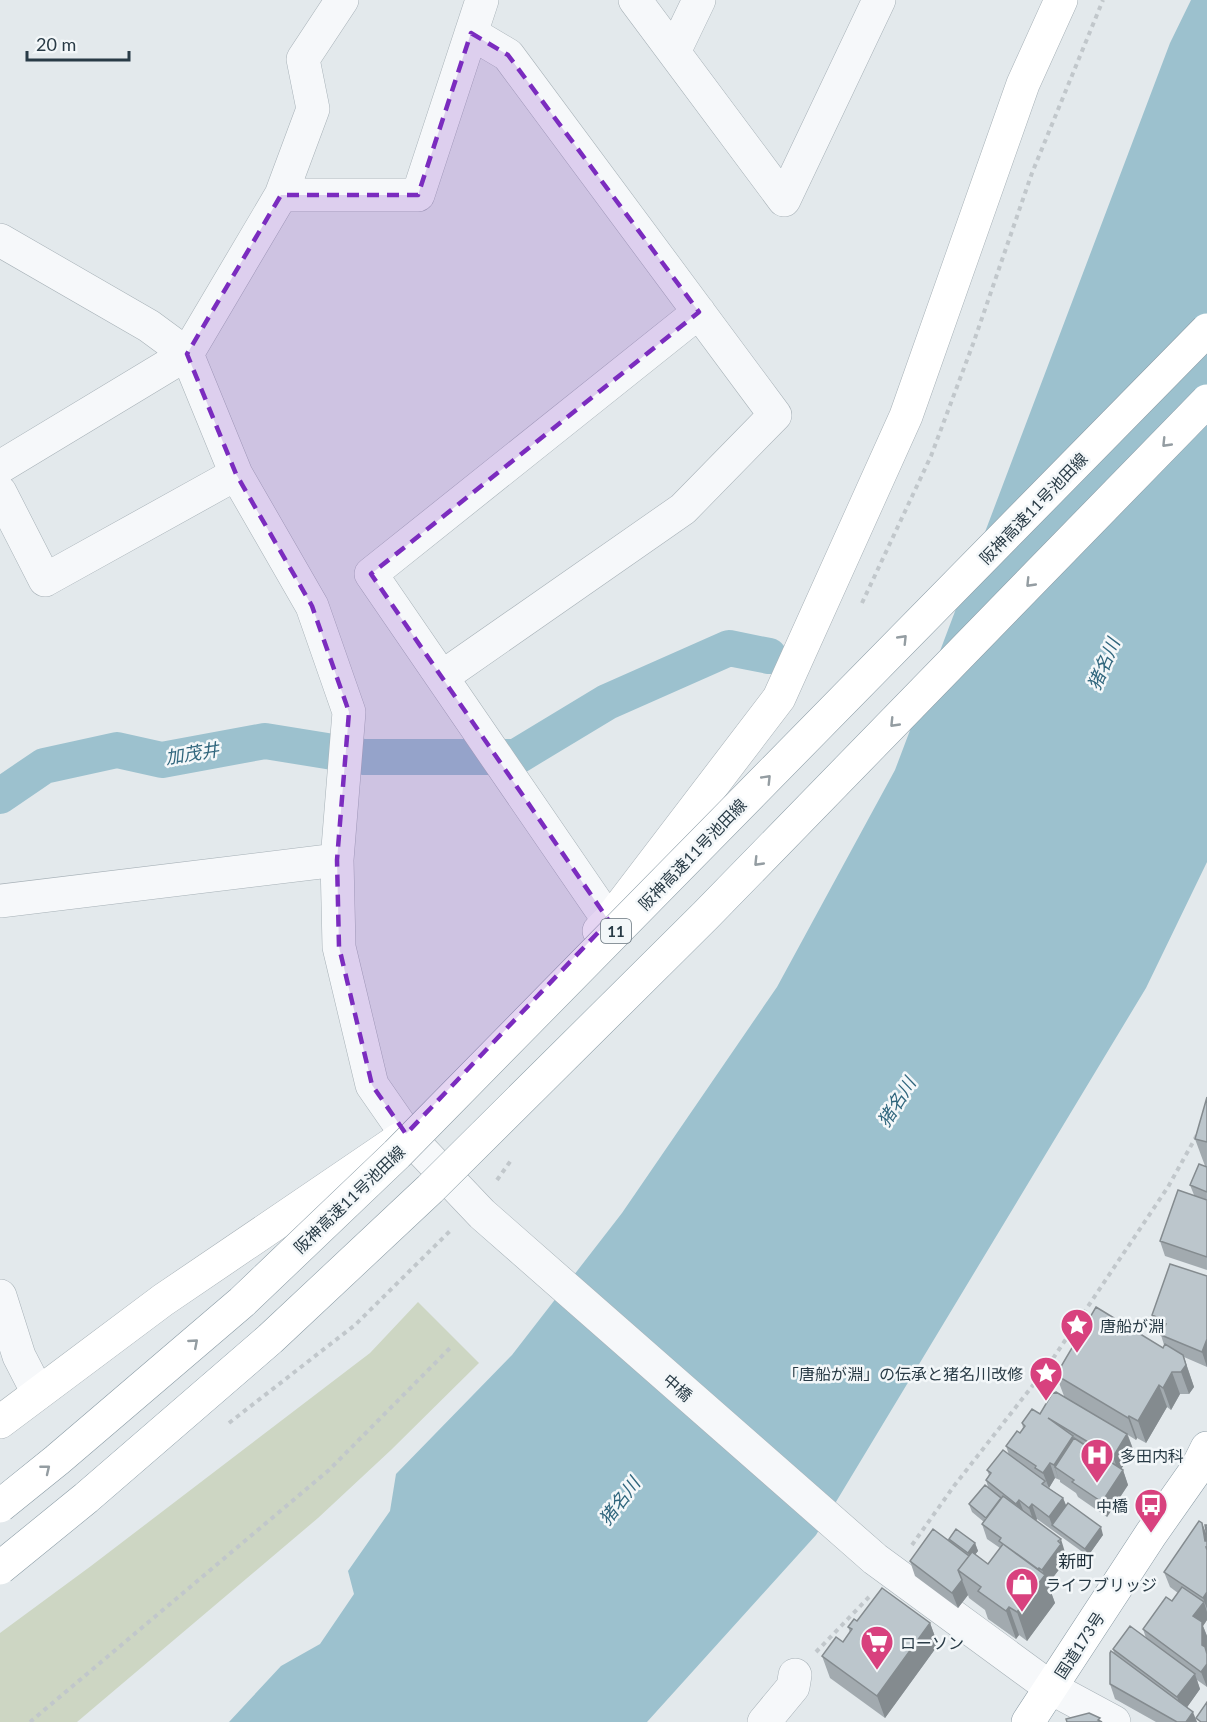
<svg xmlns="http://www.w3.org/2000/svg" width="1207" height="1722" font-family="Lato,'Noto Sans JP',sans-serif">
  <style>
    .green { fill: #cdd6c3 }
    .water { fill: #9cc1ce }
    .lines { fill: none; stroke-linecap: round; stroke-linejoin: round }
    .canal { stroke: #9cc1ce; stroke-width: 36 }
    .street-casing { stroke: #a7b1b7; stroke-width: 34 }
    .secondary-casing { stroke: #a7b1b7; stroke-width: 34 }
    .highway-casing { stroke: #899aa4; stroke-width: 34 }
    .path { stroke: #c1c7cb; stroke-width: 4; stroke-dasharray: 4.5 4.5; stroke-linecap: butt }
    .street { stroke: #f6f8fa; stroke-width: 33 }
    .secondary { stroke: #fff; stroke-width: 33 }
    .highway { stroke: #fff; stroke-width: 33 }
    .highway-bridge-casing { stroke: #899aa4; stroke-width: 34; stroke-linecap: butt }
    .highway-bridge { stroke: #fff; stroke-width: 33 }
    .wall { fill: #a2aaaf }
    .shaded-wall { fill: #848b8f }
    .building { fill: #bcc6cc; stroke: #848b8f; stroke-width: 1.5 }
    .oneway { stroke: #949da2 }
    .marked { fill: #7b2cbf; fill-opacity: 0.2; stroke: #7b2cbf; stroke-width: 4.5; stroke-dasharray: 12 8; stroke-linejoin: round }
    .labels { text-anchor: middle; dominant-baseline: central; stroke-width: 5; stroke-linejoin: round; paint-order: stroke }
    .shield { fill: #f3f7f9; stroke: #66737c; stroke-width: 1.5 }
    .shield-label { font-size: 15px; font-weight: bold; fill: #293b46 }
    .street-label { font-size: 16px; fill: #293b46; stroke: #f3f7f9 }
    .poi-label { font-size: 16px; fill: #293b46; stroke: #f3f7f9; text-anchor: start }
    .water-label { font-size: 18px; font-style: italic; fill: #30667d; stroke: #f3f7f9 }
    .neighbourhood-label { font-size: 18px; fill: #1b2b36; stroke: #f3f7f9 }
  </style>
  <rect width="100%" height="100%" fill="#e3e9ec"/>
  <path class="green" d="M418,1302L479,1363L391,1450L318,1518L77,1722H0V1633L91,1566L370,1353Z"/>
  <path class="water" d="M1191,0H1207V862L1146,988L816,1535L647,1722H229L281,1666L320,1644L354,1594L348,1571L390,1511L396,1474L512,1355L622,1213L777,987L895,770L1170,43Z"/>
  <g class="lines">
    <path class="canal" d="M0,796L44,766L117,750L162,760L265,741L364,757H516L607,702L729,648L769,656"/>
    <g class="street-casing">
      <path id="street" d="M635,0L784,200L879,0
        M674,52L699,0
        M281,195H418L482,0
        M0,240L149,326L187,354L236,474L312,606L349,712L337,860L339,947L372,1085L406,1134L482,1214L875,1559L1051,1688L1114,1722
        M0,467L187,354L281,195L313,109L303,59L342,0
        M0,492L45,580L236,474
        M442,677L683,509L775,415L508,55L471,33
        M0,901L337,860
        M609,921L371,574L699,312
        M0,1296L19,1356L38,1393
        M764,1722L793,1687L795,1675"/>
    </g>
    <g class="secondary-casing">
      <path id="secondary" d="M599,931L609,921L779,698L906,416L1023,84L1061,0
        M0,1422L163,1300L400,1139"/>
    </g>
    <g class="highway-casing">
      <path id="highway" d="M1028,1722L1151,1534L1196,1470L1207,1448"/>
    </g>
    <path class="path" d="M862,603L931,456L973,344L1032,173L1103,0
      M497,1180L512,1159
      M229,1423L355,1325L451,1230
      M912,1545L954,1486L1048,1366L1168,1187L1197,1135
      M816,1652L869,1597
      M30,1722L329,1470L452,1346"/>
    <use href="#street" class="street"/>
    <use href="#secondary" class="secondary"/>
    <use href="#highway" class="highway"/>
    <g class="highway-bridge-casing">
      <path id="highway-bridge" d="M0,1506L57,1460L242,1302L397,1154L1207,330
        M0,1568L86,1498L270,1339L430,1189L706,915L1207,401"/>
    </g>
    <use href="#highway-bridge" class="highway-bridge"/>
  </g>
  <path class="wall" d="M1207,1097V1270L1165,1256L1160,1241L1194,1195L1190,1185L1205,1166L1195,1139Z
    M1207,1276V1367L1184,1357L1194,1387L1189,1394H1180L1171,1410L1167,1407L1146,1443L1137,1438L1136,1440L1128,1435L1133,1449L1121,1469L1123,1470L1128,1485L1107,1517L1078,1497L1076,1493L1060,1482V1480L1055,1478L1049,1488L1063,1498L1066,1505L1103,1535L1088,1556L1037,1519L1036,1521L1066,1554L1067,1559L1048,1584L1055,1603L1027,1641L1019,1635L1016,1639L988,1619L985,1610L969,1598L968,1595L958,1608L915,1576L910,1561L950,1542L949,1539L975,1543L978,1551L975,1554L988,1564L1000,1548L987,1539L982,1524L984,1522L972,1512L969,1504L988,1487L986,1480L989,1475L987,1470L1009,1455L1006,1446L1020,1433L1023,1428L1022,1423L1040,1414L1064,1396L1056,1375L1163,1348L1164,1345L1161,1335L1162,1332L1158,1330L1152,1315Z
    M1202,1523L1207,1536V1620L1203,1626L1207,1636V1687L1197,1680L1200,1689L1187,1707L1197,1722H1156L1115,1699L1110,1684L1114,1653L1113,1649L1146,1638L1143,1629L1172,1601L1178,1593L1170,1587L1164,1572Z
    M857,1621L930,1623L938,1645L885,1718L830,1678L822,1656L843,1642L850,1632L848,1627Z"/>
  <path class="shaded-wall" d="M1207,1339V1367L1202,1352Z
    M1183,1355L1194,1387L1189,1394L1181,1372Z
    M1172,1372L1180,1394L1171,1410L1163,1388Z
    M1159,1385L1167,1407L1146,1443L1138,1421Z
    M1129,1416L1137,1438L1136,1440L1128,1418Z
    M1127,1434L1133,1449L1119,1473L1113,1457Z
    M1073,1436L1079,1451L1055,1467L1059,1481L1054,1465Z
    M1050,1463L1055,1478L1049,1488L1043,1473Z
    M1123,1470L1128,1485L1107,1517L1102,1502Z
    M1063,1498L1069,1513L1052,1525L1049,1517Z
    M1019,1500L1025,1515L1022,1519L1016,1504Z
    M1032,1504L1037,1519L1034,1523L1029,1508Z
    M1202,1523L1207,1536V1546L1205,1541Z
    M1101,1527L1103,1535L1088,1556L1085,1549Z
    M1061,1539L1067,1559L1048,1584L1055,1603L1027,1641L1017,1612L1039,1568L1043,1578L1044,1575L1042,1570Z
    M975,1543L978,1551L971,1560L968,1553Z
    M962,1580L968,1595L958,1608L952,1593Z
    M1207,1592V1609L1203,1598Z
    M1204,1602L1207,1612V1620L1203,1626L1207,1636V1660L1193,1616Z
    M1009,1607L1019,1635L1016,1639L1006,1611Z
    M930,1623L938,1645L885,1718L877,1696Z
    M1207,1664V1687L1201,1672Z
    M1195,1674L1200,1689L1183,1713L1177,1697Z
    M1193,1712L1197,1722H1186Z"/>
  <path class="building" d="M1207,1097V1142L1195,1139Z
    M1199,1164L1207,1167V1192L1190,1185Z
    M1178,1190L1207,1200V1257L1160,1241Z
    M1170,1264L1207,1276V1339L1202,1352L1161,1335L1166,1324H1164L1165,1321L1152,1315Z
    M1096,1307L1163,1348L1165,1344L1183,1355L1186,1365L1181,1372H1172L1163,1388L1159,1385L1138,1421L1129,1416L1128,1418L1056,1375Z
    M1053,1392L1055,1393L1056,1392L1127,1434L1113,1457L1048,1418L1073,1436L1054,1465L1050,1463L1043,1473L1035,1468L1036,1466L1006,1446L1017,1431L1020,1433L1025,1426L1022,1423L1032,1409L1040,1414Z
    M1074,1438L1123,1470L1102,1502L1072,1482L1074,1480L1055,1467Z
    M1003,1450L1045,1481L1042,1484L1063,1498L1049,1517L1032,1504L1029,1508L1019,1500L1016,1504L986,1480L991,1473L987,1470Z
    M985,1485L1001,1498L986,1518L969,1504Z
    M1003,1496L1061,1539L1058,1541L1061,1544L1042,1570L1039,1568L1038,1569L999,1541L1001,1538L982,1524Z
    M1068,1503L1101,1527L1085,1549L1052,1525Z
    M1199,1521L1202,1523L1205,1541H1207V1547H1206L1207,1550V1592L1203,1598L1164,1572Z
    M1205,1525H1207V1536Z
    M933,1529L969,1556L958,1570L962,1580L952,1593L910,1561Z
    M956,1529L975,1543L968,1553L949,1539Z
    M1003,1544L1045,1575L1017,1612L1009,1607L1006,1611L978,1591L981,1587L958,1570L972,1552L988,1564Z
    M1182,1587L1204,1602L1193,1616L1202,1622V1645L1205,1647L1207,1654V1664L1201,1672L1143,1629L1166,1597L1172,1601Z
    M882,1588L930,1623L877,1696L822,1656L836,1637L843,1642L852,1629L848,1627L854,1619L857,1621Z
    M1130,1626L1195,1674L1177,1697L1113,1649Z
    M1111,1651L1193,1712L1186,1722H1177L1110,1684V1653Z
    M1207,1702V1722H1201L1196,1718Z
    M1089,1713L1100,1718L1098,1720L1102,1722H1067L1066,1719Z"/>
  <defs><path id="oneway-chevron" d="M-2-3.5L2.5 0L-2 3.5" fill="none" stroke-width="1.6" stroke-linecap="round" stroke-linejoin="round" transform="scale(1.5)"/></defs>
  <g class="oneway">
    <use href="#oneway-chevron" transform="translate(1166 443) rotate(134)"/>
    <use href="#oneway-chevron" transform="translate(1030 583) rotate(134)"/>
    <use href="#oneway-chevron" transform="translate(903 639) rotate(-46)"/>
    <use href="#oneway-chevron" transform="translate(894 723) rotate(134)"/>
    <use href="#oneway-chevron" transform="translate(767 779) rotate(-46)"/>
    <use href="#oneway-chevron" transform="translate(758 862) rotate(134)"/>
    <use href="#oneway-chevron" transform="translate(194 1343) rotate(-41)"/>
    <use href="#oneway-chevron" transform="translate(46 1469) rotate(-39)"/>
  </g>
  <path class="marked" d="M471,33L508,55L699,312L371,574L609,921L406,1134L372,1085L339,947L337,860L349,712L312,606L236,474L187,354L281,195H418Z"/>
  <defs>
    <g id="sight-pin" transform="scale(1.725)"><path d="M0 17L-7.5 6A9.5 9.5 0 1 1 7.5 6Z" fill="#d8417e" stroke="#f3f7f9"/><path d="M0-6L1.8-2.2L6-1.7L2.9 1.2L3.7 5.4L0 3.3L-3.7 5.4L-2.9 1.2L-6-1.7L-1.8-2.2Z" fill="#fff"/></g>
    <g id="hospital-pin" transform="scale(1.725)"><path d="M0 17L-7.5 6A9.5 9.5 0 1 1 7.5 6Z" fill="#d8417e" stroke="#f3f7f9"/><path d="M-5-5h3v3.5h4V-5h3V5h-3V1.5h-4V5h-3Z" fill="#fff"/></g>
    <g id="bus-pin" transform="scale(1.725)"><path d="M0 17L-7.5 6A9.5 9.5 0 1 1 7.5 6Z" fill="#d8417e" stroke="#f3f7f9"/><path d="M-5-6H5V4H4V6H2V4H-2V6H-4V4H-5ZM-3.5-4V0h7V-4ZM-3.5 1.2v1.5H-2V1.2ZM2 1.2v1.5H3.5V1.2Z" fill="#fff"/></g>
    <g id="shop-pin" transform="scale(1.725)"><path d="M0 17L-7.5 6A9.5 9.5 0 1 1 7.5 6Z" fill="#d8417e" stroke="#f3f7f9"/><path d="M-5-2.5h2.3a2.7 3.5 0 0 1 5.4 0H5L5.5 6h-11ZM-1.5-2.5h3a1.5 2.3 0 0 0-3 0Z" fill="#fff"/></g>
    <g id="supermarket-pin" transform="scale(1.725)"><path d="M0 17L-7.5 6A9.5 9.5 0 1 1 7.5 6Z" fill="#d8417e" stroke="#f3f7f9"/><path d="M-6-5.5h2.5l.6 2H6L4.5 2H-2.5L-4.4-4H-6ZM-1.5 3.2a1.3 1.3 0 1 0 .1 0ZM3 3.2a1.3 1.3 0 1 0 .1 0Z" fill="#fff"/></g>
  </defs>
  <g fill-rule="evenodd">
    <use href="#sight-pin" x="1077" y="1325"/>
    <use href="#sight-pin" x="1046" y="1373"/>
    <use href="#hospital-pin" x="1097" y="1455"/>
    <use href="#bus-pin" x="1151" y="1505"/>
    <use href="#shop-pin" x="1022" y="1584"/>
    <use href="#supermarket-pin" x="877" y="1642"/>
  </g>
  <g class="labels">
    <rect class="shield" x="601" y="919" width="30" height="24" rx="4.5"/>
    <g class="shield-label">
      <text x="616" y="931">11</text>
    </g>
    <g class="street-label">
      <text transform="translate(1033 508) rotate(-46)">阪神高速11号池田線</text>
      <text transform="translate(692 854) rotate(-46)">阪神高速11号池田線</text>
      <text transform="translate(349 1199) rotate(-44)">阪神高速11号池田線</text>
      <text transform="translate(678 1387) rotate(41)">中橋</text>
      <text transform="translate(1079 1645) rotate(-57)">国道173号</text>
    </g>
    <g class="poi-label">
      <text x="1100" y="1325">唐船が淵</text>
      <text x="1023" y="1373" text-anchor="end">「唐船が淵」の伝承と猪名川改修</text>
      <text x="1120" y="1455">多田内科</text>
      <text x="1128" y="1505" text-anchor="end">中橋</text>
      <text x="1045" y="1584">ライフブリッジ</text>
      <text x="900" y="1642">ローソン</text>
    </g>
    <g class="water-label">
      <text transform="translate(1103 664) rotate(-67)">猪名川</text>
      <text transform="translate(192 753) rotate(-9)">加茂井</text>
      <text transform="translate(896 1102) rotate(-58)">猪名川</text>
      <text transform="translate(619 1501) rotate(-53)">猪名川</text>
    </g>
    <g class="neighbourhood-label">
      <text x="1076" y="1561">新町</text>
    </g>
  </g>
  <path d="M27 51v9h102v-9" fill="none" stroke="#293b46" stroke-width="3"/>
  <text x="36" y="51" font-size="18" fill="#293b46" stroke="#f3f7f9" stroke-width="4.5" paint-order="stroke">20 m</text>
</svg>
